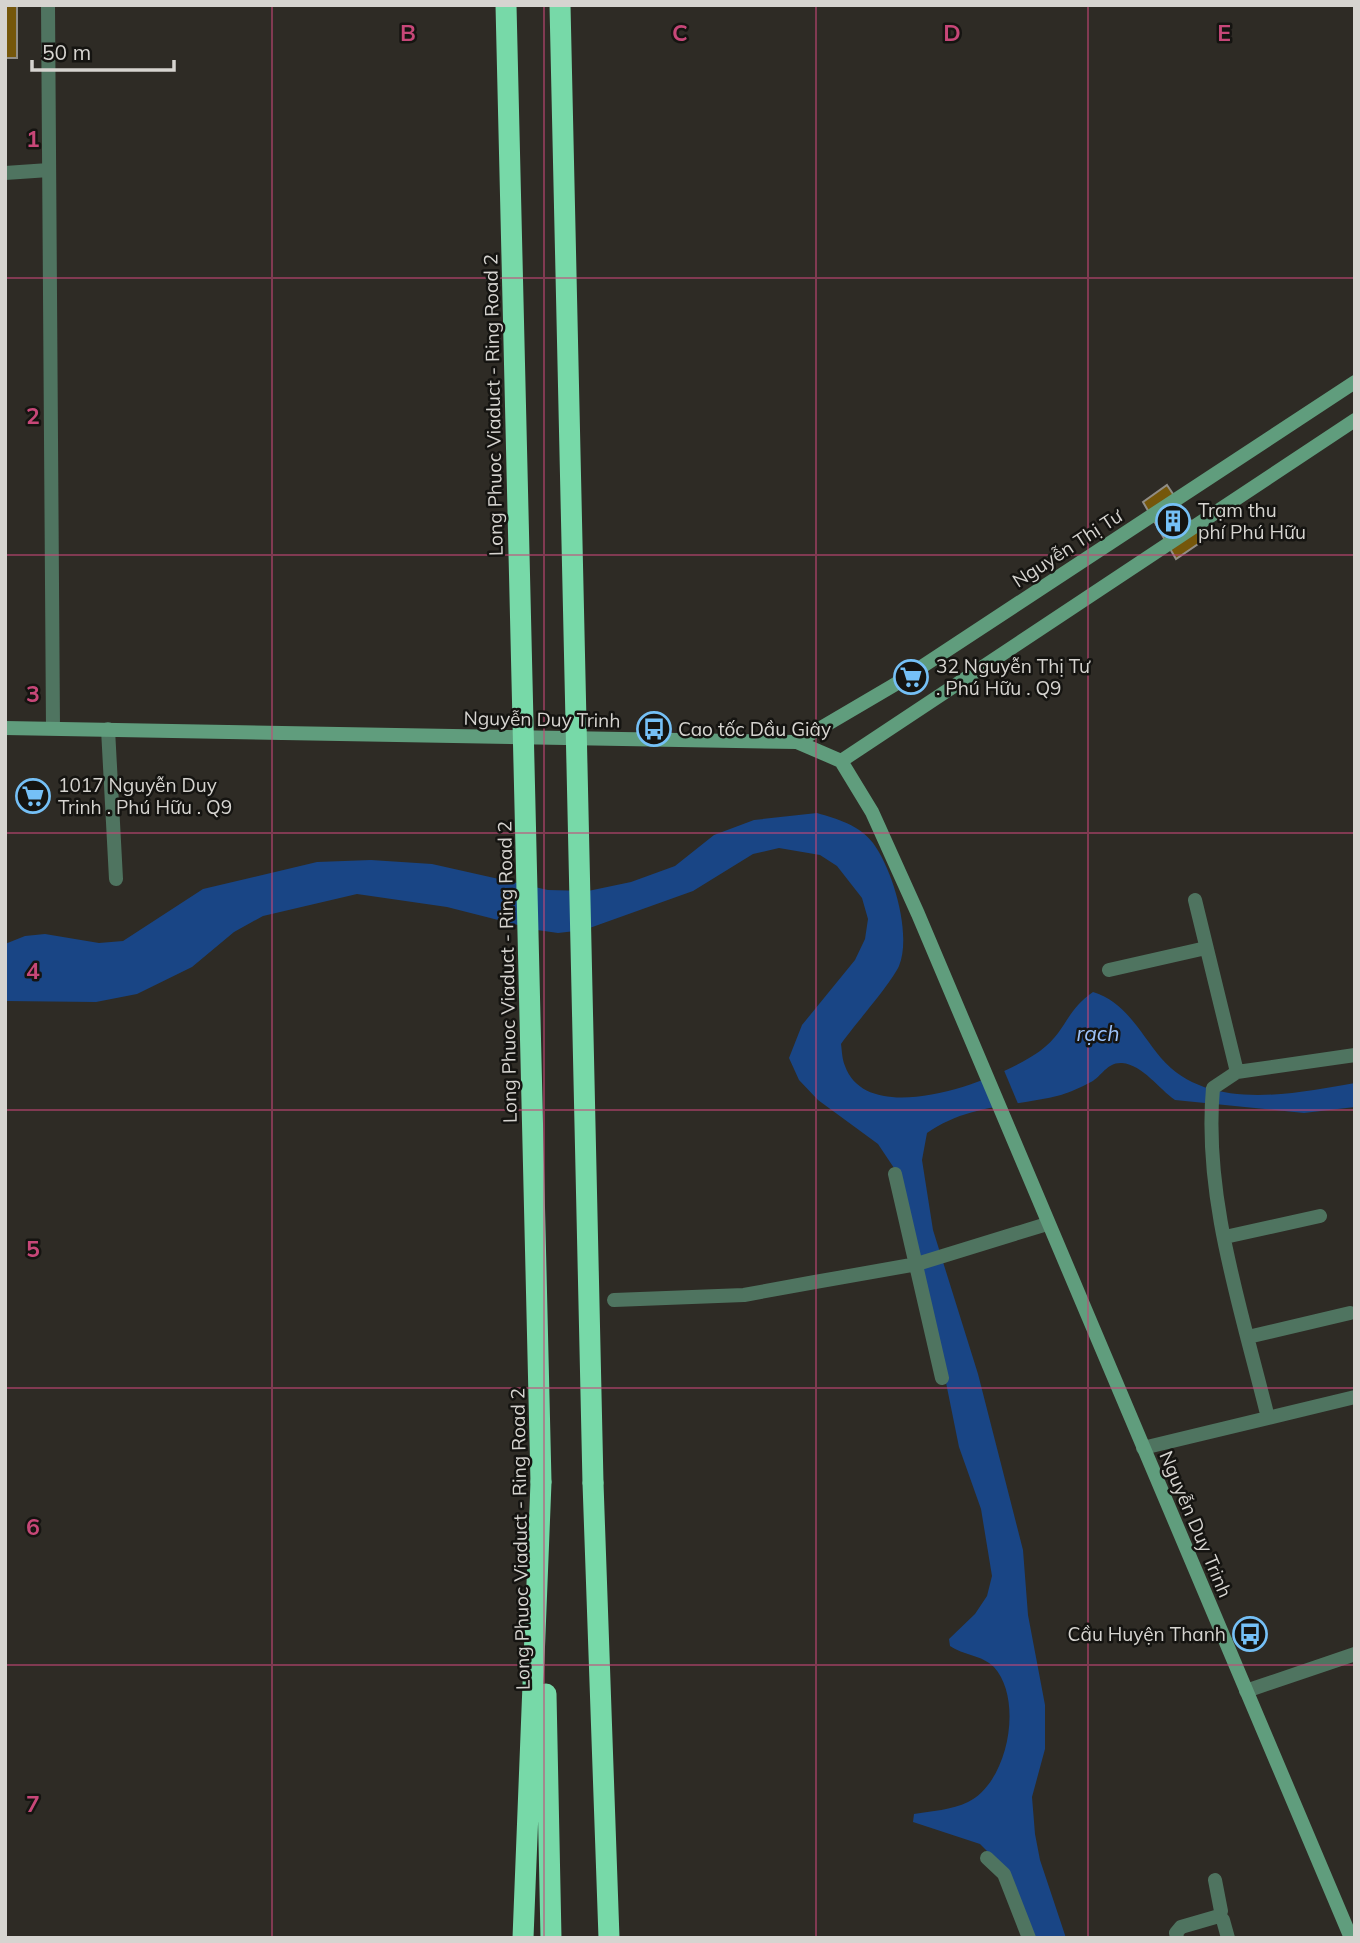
<svg xmlns="http://www.w3.org/2000/svg" width="1360" height="1943" font-family="Mulish,sans-serif">
  <style>
    .water { fill: #194585 }
    .pier { fill: #2e2b25 }
    .building { fill: #75570b; stroke: #908d86; stroke-width: 2 }
    .lines { fill: none; stroke-linecap: round; stroke-linejoin: round }
    .street { stroke: #4f7460; stroke-width: 14 }
    .secondary { stroke: #609d7d; stroke-width: 14 }
    .highway { stroke: #77d9a8; stroke-width: 21 }
    .highway-bridge { stroke: #77d9a8; stroke-width: 21 }
    .grid { fill: none; stroke: #c74778; stroke-width: 2; stroke-opacity: 0.55 }
    .labels { text-anchor: middle; dominant-baseline: central; stroke-width: 5; stroke-linejoin: round; paint-order: stroke }
    .street-label { font-size: 19px; fill: #d6d4d0; stroke: #151411 }
    .poi-label { font-size: 19px; fill: #d6d4d0; stroke: #151411; text-anchor: start }
    .water-label { font-size: 21px; font-style: italic; fill: #9dc2f9; stroke: #151411 }
    .grid-label { font-size: 23px; text-anchor: middle; font-weight: bold; fill: #c74778; stroke: #151411; stroke-width: 5; stroke-linejoin: round; paint-order: stroke }
  </style>
  <rect width="100%" height="100%" fill="#2e2b25"/>
  <path class="water" d="M817,813C838,819 859,825 873,843C893,870 912,934 899,966C890,985 855,1024 841,1044C842,1051 842,1059 845,1066C869,1132 1003,1078 1040,1051C1067,1031 1065,1011 1093,992C1126,1002 1140,1033 1161,1058C1207,1112 1293,1094 1355,1083V1107L1304,1113L1175,1100C1159,1089 1143,1065 1122,1063C1107,1062 1102,1076 1091,1082C1082,1087 1070,1092 1061,1095C1014,1107 968,1104 927,1133L922,1160L933,1230L978,1374L1023,1550L1028,1615L1045,1705V1749L1032,1797L1035,1834L1040,1860L1066,1938H1032L1006,1870L980,1844L913,1822L914,1814C931,1811 952,1810 968,1802C1008,1783 1024,1700 994,1667C982,1655 963,1655 950,1646L949,1639L975,1614L987,1596L992,1576L981,1509L959,1447L937,1338L894,1168L878,1144L818,1100L799,1080L789,1058L802,1025L855,960L865,939L868,919L862,898L837,866L820,855L779,848L753,854L693,891L584,930L558,933L537,930L447,907L357,894L263,916L234,932L192,967L137,994L96,1002L5,1001V944L25,936L45,934L99,943L123,941L203,889L317,862L371,860L432,864L548,890L588,891L631,882L675,866L714,835L754,820Z"/>
  <path class="pier" d="M1003,1068L1019,1106L995,1110L982,1078Z"/>
  <path class="building" d="M5,5H17V58H5Z
    M1167,485L1204,540L1176,559L1143,502Z"/>
  <g class="lines">
    <path class="street" d="M48,5L53,728
      M5,173L49,170
      M108,729L116,879
      M1195,900L1237,1072L1213,1088C1203,1198 1242,1311 1268,1418
      M1109,970L1206,948
      M1237,1072L1355,1055
      M895,1174L942,1378
      M1225,1237L1320,1216
      M614,1300L744,1295L815,1282L917,1264L1047,1224
      M1248,1337L1350,1313
      M1143,1448L1355,1397
      M1246,1691L1355,1654
      M987,1858L1004,1874L1029,1938
      M1215,1880L1221,1911L1219,1916
      M1177,1938L1176,1933L1181,1927L1219,1916L1223,1920L1228,1938"/>
    <path class="secondary" d="M5,728L797,742L841,761L872,812L918,914L1351,1938
      M797,742L894,685L1355,382
      M841,761L1355,420"/>
    <path class="highway" d="M593,1483L609,1938
      M546,1694L551,1938
      M523,1938L541,1482"/>
    <path class="highway-bridge" d="M506,5L541,1482
      M560,5L593,1483"/>
  </g>
  <path class="grid" d="M272,5V1938M544,5V1938M816,5V1938M1088,5V1938M5,278H1355M5,555H1355M5,833H1355M5,1110H1355M5,1388H1355M5,1665H1355"/>
  <defs>
    <g id="building-ring" transform="scale(1.75)"><circle r="9.5" fill="#151411" stroke="#75c0f6" stroke-width="1.5"/><path d="M-4-6H4V6H1V3H-1V6H-4ZM-2.5-4.3h1.7v1.8h-1.7ZM.8-4.3h1.7v1.8H.8ZM-2.5-1h1.7V.8h-1.7ZM.8-1h1.7V.8H.8Z" fill="#75c0f6"/></g>
    <g id="supermarket-ring" transform="scale(1.75)"><circle r="9.5" fill="#151411" stroke="#75c0f6" stroke-width="1.5"/><path d="M-6-5.5h2.5l.6 2H6L4.5 2H-2.5L-4.4-4H-6ZM-1.5 3.2a1.3 1.3 0 1 0 .1 0ZM3 3.2a1.3 1.3 0 1 0 .1 0Z" fill="#75c0f6"/></g>
    <g id="bus-ring" transform="scale(1.75)"><circle r="9.5" fill="#151411" stroke="#75c0f6" stroke-width="1.5"/><path d="M-5-6H5V4H4V6H2V4H-2V6H-4V4H-5ZM-3.5-4V0h7V-4ZM-3.5 1.2v1.5H-2V1.2ZM2 1.2v1.5H3.5V1.2Z" fill="#75c0f6"/></g>
  </defs>
  <g fill-rule="evenodd">
    <use href="#building-ring" x="1173" y="521"/>
    <use href="#supermarket-ring" x="911" y="677"/>
    <use href="#bus-ring" x="654" y="729"/>
    <use href="#supermarket-ring" x="33" y="796"/>
    <use href="#bus-ring" x="1250" y="1634"/>
  </g>
  <g class="labels">
    <g class="street-label">
      <text transform="translate(493 405) rotate(-91)">Long Phuoc Viaduct - Ring Road 2</text>
      <text transform="translate(1067 548) rotate(-33)">Nguyễn Thị Tư</text>
      <text transform="translate(542 719) rotate(1)">Nguyễn Duy Trinh</text>
      <text transform="translate(507 972) rotate(-91)">Long Phuoc Viaduct - Ring Road 2</text>
      <text transform="translate(1196 1524) rotate(67)">Nguyễn Duy Trinh</text>
      <text transform="translate(520 1539) rotate(-91)">Long Phuoc Viaduct - Ring Road 2</text>
    </g>
    <g class="poi-label">
      <text x="1198" y="510">Trạm thu<tspan x="1198" dy="22">phí Phú Hữu</tspan></text>
      <text x="936" y="666">32 Nguyễn Thị Tư<tspan x="936" dy="22">. Phú Hữu . Q9</tspan></text>
      <text x="678" y="729">Cao tốc Dầu Giây</text>
      <text x="58" y="785">1017 Nguyễn Duy<tspan x="58" dy="22">Trinh . Phú Hữu . Q9</tspan></text>
      <text x="1226" y="1634" text-anchor="end">Cầu Huyện Thanh</text>
    </g>
    <g class="water-label">
      <text x="1098" y="1033">rạch</text>
    </g>
  </g>
  <g class="grid-label">
    <text x="408" y="41">B</text>
    <text x="680" y="41">C</text>
    <text x="952" y="41">D</text>
    <text x="1224" y="41">E</text>
    <text x="33" y="147">1</text>
    <text x="33" y="424">2</text>
    <text x="33" y="702">3</text>
    <text x="33" y="979">4</text>
    <text x="33" y="1257">5</text>
    <text x="33" y="1535">6</text>
    <text x="33" y="1812">7</text>
  </g>
  <rect width="1360" height="1943" fill="none" stroke="#d6d4d0" stroke-width="14"/>
  <path d="M32 60v10h142v-10" fill="none" stroke="#d6d4d0" stroke-width="3.5"/>
  <text x="42" y="60" font-size="21" fill="#d6d4d0" stroke="#151411" stroke-width="5" paint-order="stroke">50 m</text>
</svg>
